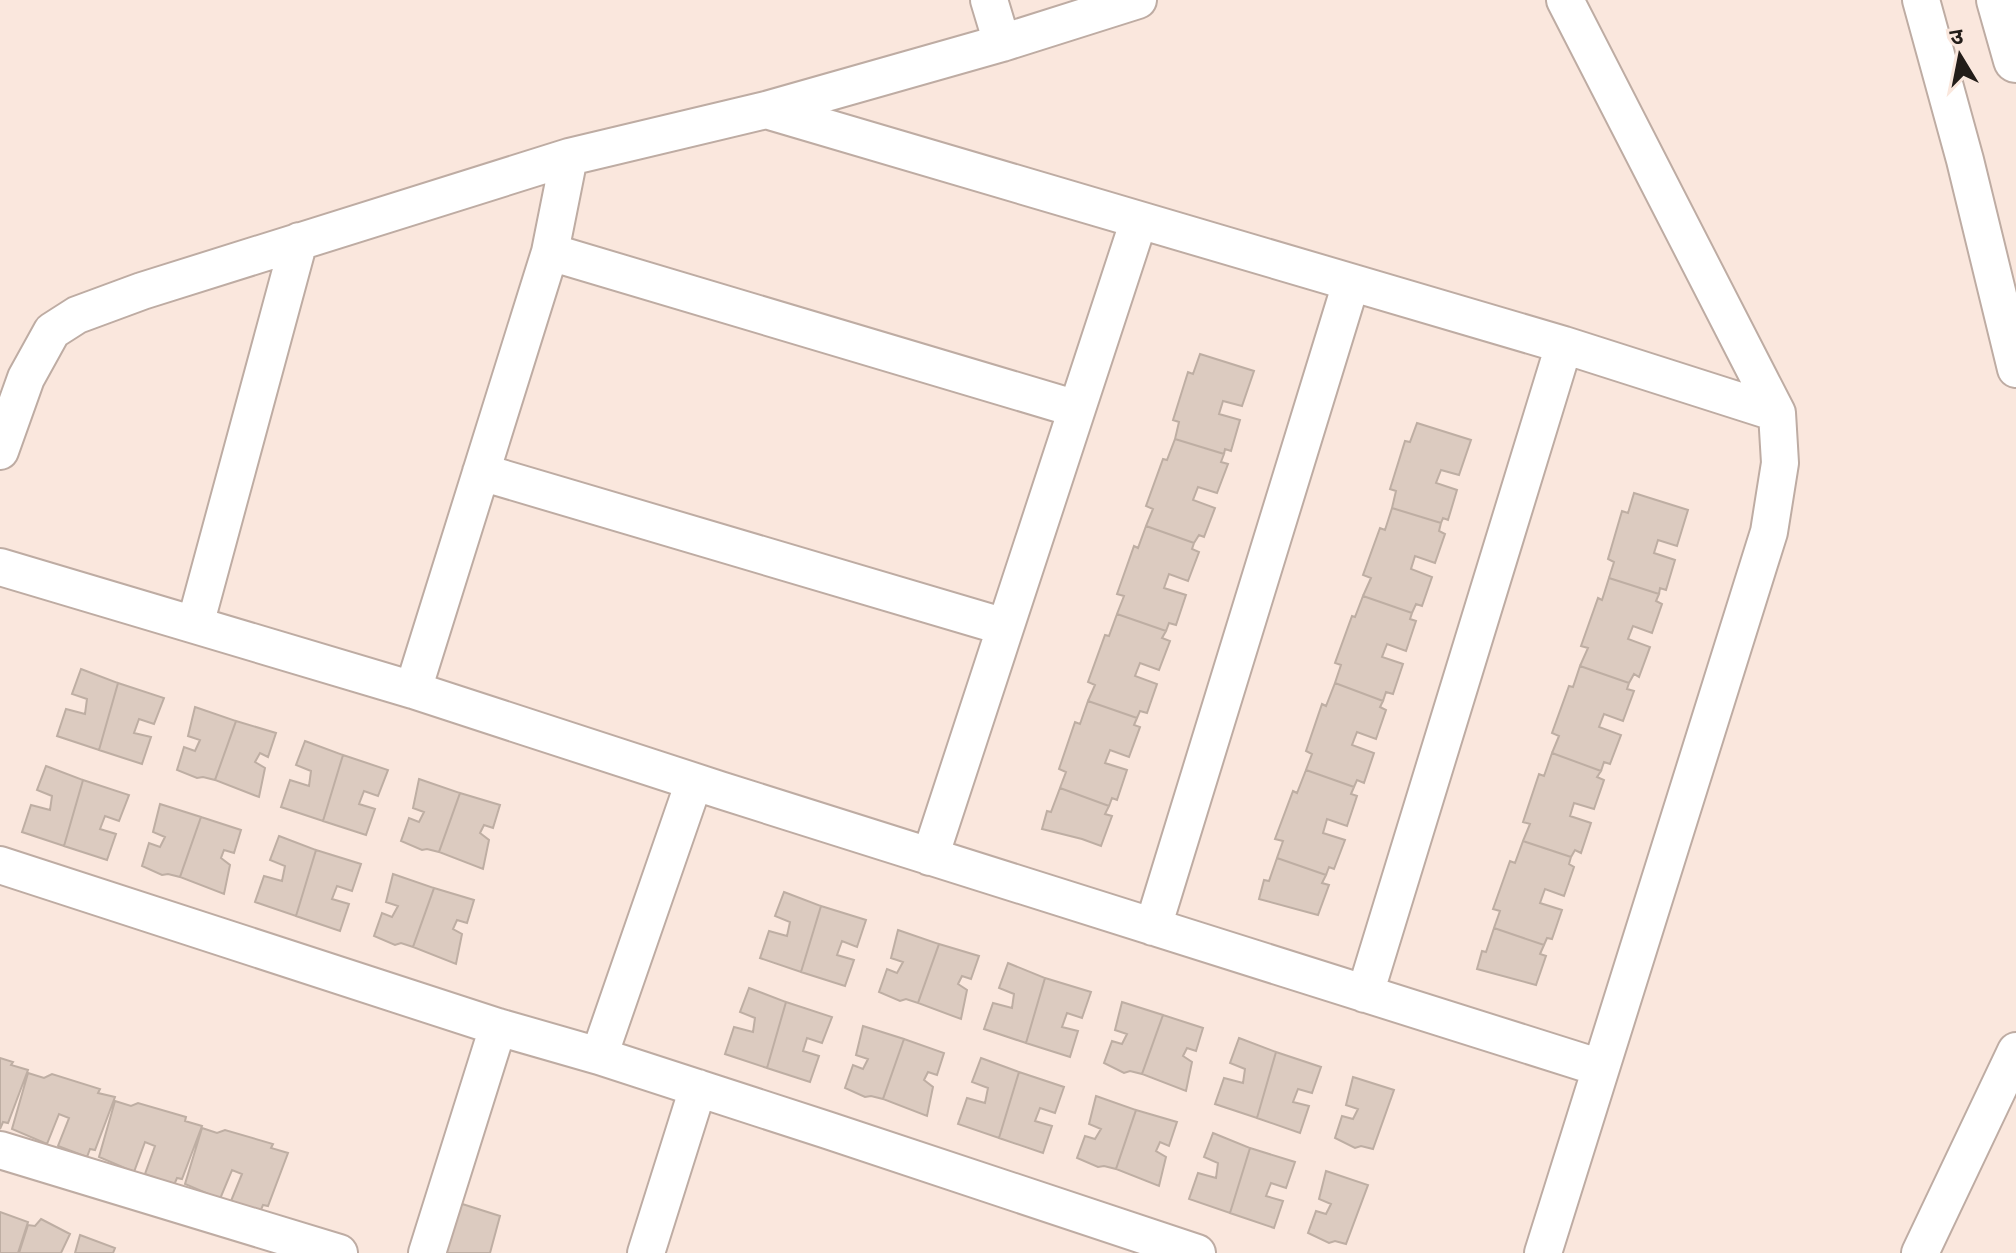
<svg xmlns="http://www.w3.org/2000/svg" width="2016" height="1253" font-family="'Crimson Pro','Noto Sans Devanagari',serif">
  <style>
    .building { fill: #dccbc0; stroke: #beaea3; stroke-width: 2 }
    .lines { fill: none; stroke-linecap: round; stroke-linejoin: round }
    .minor-casing { stroke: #beaca3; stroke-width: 40 }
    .major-casing { stroke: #beaca3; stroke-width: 48 }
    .minor { stroke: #fff; stroke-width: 36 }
    .major { stroke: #fff; stroke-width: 44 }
  </style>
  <rect width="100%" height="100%" fill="#fae7dd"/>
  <path class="building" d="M1200,354L1254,371L1242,406L1223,401L1219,414L1240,420L1231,451L1225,449L1224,454L1175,439L1179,422L1173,420L1188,372L1193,374Z
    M1417,423L1471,440L1459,475L1441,470L1436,483L1457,490L1448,520L1443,518L1441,523L1392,508L1396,491L1390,489L1405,441L1410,442Z
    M1175,439L1224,454L1221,462L1228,464L1217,493L1198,487L1193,500L1215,508L1204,537L1199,535L1194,543L1146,526L1153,509L1146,506L1163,459L1167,460Z
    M1634,493L1688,510L1677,546L1658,540L1654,553L1675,560L1666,590L1660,588L1659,594L1609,578L1614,562L1608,559L1622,511L1628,513Z
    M1392,508L1441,523L1439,531L1445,534L1435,563L1415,556L1411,569L1432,577L1422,606L1416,604L1412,613L1363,596L1371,578L1363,575L1380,528L1385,530Z
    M1146,526L1194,543L1192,549L1199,552L1188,581L1169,574L1164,588L1186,595L1176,625L1169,623L1166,631L1117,614L1124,596L1117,594L1134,546L1138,548Z
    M1609,578L1659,594L1656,601L1662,604L1652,633L1633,626L1628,639L1650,647L1639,677L1634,674L1629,683L1580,666L1588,648L1581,646L1598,598L1602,600Z
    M1363,596L1412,613L1410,619L1416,621L1406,651L1387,644L1382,657L1403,664L1393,694L1386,692L1383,701L1335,683L1341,665L1335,663L1352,616L1355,617Z
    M1117,614L1166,631L1162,638L1170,641L1159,670L1140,663L1135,676L1157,684L1147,713L1140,711L1137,718L1088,701L1095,685L1088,682L1105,635L1109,636Z
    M1580,666L1629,683L1627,689L1634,691L1623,721L1604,714L1599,727L1621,735L1610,764L1604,762L1601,771L1552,753L1559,736L1552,733L1569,686L1573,687Z
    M81,669L118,683L99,750L57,736L66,709L85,714L87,699L72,694Z
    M118,683L164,698L154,724L139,719L134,733L151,737L142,764L99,750Z
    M1335,683L1383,701L1380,707L1386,710L1376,739L1357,732L1352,745L1374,753L1364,783L1357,780L1354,787L1306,770L1312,754L1306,751L1322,704L1326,706Z
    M1088,701L1137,718L1134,725L1140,727L1129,757L1110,750L1105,763L1127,770L1117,800L1112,798L1109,806L1060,788L1066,772L1059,769L1075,722L1080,724Z
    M195,707L236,721L215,780L203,777L197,778L177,770L184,747L195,751L200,740L188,736Z
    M236,721L276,733L268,757L260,753L255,762L265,768L259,797L215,780Z
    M305,741L343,755L323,821L281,807L290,780L309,786L311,771L296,765Z
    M1552,753L1601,771L1597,777L1604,780L1594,809L1574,803L1570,816L1591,823L1581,853L1575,850L1571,857L1523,841L1530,824L1523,822L1539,774L1544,776Z
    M343,755L388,770L378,796L364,791L359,804L375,809L366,835L323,821Z
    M46,766L83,780L64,846L22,832L31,805L50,810L52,796L37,790Z
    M1306,770L1354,787L1351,794L1357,796L1347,826L1327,819L1323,833L1345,840L1334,869L1329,867L1326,875L1277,858L1283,841L1275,839L1293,791L1297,793Z
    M419,779L460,793L439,852L427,849L422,850L401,841L409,818L419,822L424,812L413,808Z
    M83,780L129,795L119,821L105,816L100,829L116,834L107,860L64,846Z
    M1060,788L1109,806L1105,814L1112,816L1101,846L1082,839L1042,829L1047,811L1051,812Z
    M460,793L500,805L493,828L484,825L480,833L489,840L483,869L439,852Z
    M160,804L201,817L180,877L168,874L162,875L142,866L149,843L160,847L165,837L153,832Z
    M201,817L241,830L234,853L224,850L221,858L230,865L224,894L180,877Z
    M279,836L316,850L296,916L255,902L264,876L282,881L285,866L270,860Z
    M1523,841L1571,857L1569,864L1574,867L1564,896L1545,889L1540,903L1562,910L1552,939L1547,938L1544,945L1494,928L1500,911L1493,909L1510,861L1515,863Z
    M316,850L361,864L352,891L337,886L332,899L349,904L340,931L296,916Z
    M1277,858L1326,875L1322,883L1329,885L1318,915L1259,899L1264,880L1269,881Z
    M393,874L434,888L413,947L401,943L395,945L374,936L382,913L392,917L398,906L386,902Z
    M434,888L474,900L467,923L457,920L453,929L462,934L456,964L413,947Z
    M784,892L821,906L801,972L760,958L769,931L787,936L790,922L775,916Z
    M821,906L866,920L857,947L842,941L837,955L854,960L845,986L801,972Z
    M1494,928L1544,945L1540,954L1546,956L1536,985L1477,969L1482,951L1486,952Z
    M898,930L939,944L918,1003L906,999L900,1001L879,992L887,969L897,973L903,962L891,958Z
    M939,944L979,956L971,979L962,976L958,984L967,990L961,1019L918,1003Z
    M1008,963L1045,978L1026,1043L984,1029L993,1003L1012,1008L1014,994L999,988Z
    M1045,978L1091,992L1082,1018L1067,1013L1062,1027L1078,1031L1070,1057L1026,1043Z
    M749,988L786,1002L767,1068L725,1054L734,1027L753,1032L755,1018L740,1012Z
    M786,1002L832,1017L822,1043L807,1038L803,1051L819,1056L810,1082L767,1068Z
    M1122,1002L1163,1015L1142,1074L1130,1071L1124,1073L1104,1063L1112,1041L1122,1044L1127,1034L1115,1030Z
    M1163,1015L1203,1028L1196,1051L1187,1048L1183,1056L1192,1062L1186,1091L1142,1074Z
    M863,1026L904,1039L883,1099L871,1096L865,1097L845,1088L853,1065L863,1069L868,1059L856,1055Z
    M1239,1038L1276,1052L1257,1118L1215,1104L1224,1078L1243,1083L1245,1069L1230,1063Z
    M904,1039L944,1053L937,1075L928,1072L924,1080L933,1087L927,1116L883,1099Z
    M1276,1052L1321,1067L1312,1093L1298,1089L1293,1102L1309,1106L1300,1133L1257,1118Z
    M0,1058L13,1062L11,1065L28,1070L8,1123L3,1122L0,1129Z
    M981,1058L1019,1072L999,1138L958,1124L967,1098L985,1103L988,1088L972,1082Z
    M1019,1072L1064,1087L1055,1113L1040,1108L1035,1121L1052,1126L1043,1153L999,1138Z
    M28,1073L44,1078L52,1074L100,1089L98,1093L115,1097L95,1150L90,1149L87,1157L58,1146L69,1118L59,1114L47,1144L12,1129Z
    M1353,1077L1394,1090L1373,1149L1361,1146L1355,1148L1335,1138L1342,1116L1353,1119L1358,1109L1346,1105Z
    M1096,1096L1136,1110L1116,1169L1104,1166L1098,1167L1077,1158L1085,1136L1095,1139L1101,1129L1089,1124Z
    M115,1101L131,1106L138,1103L186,1117L185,1121L202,1126L182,1179L177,1178L174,1185L145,1174L155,1146L145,1142L134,1172L99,1157Z
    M1136,1110L1177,1122L1169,1146L1160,1142L1156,1151L1166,1157L1159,1186L1116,1169Z
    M202,1128L217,1133L225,1130L273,1144L271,1148L288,1153L268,1206L263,1205L260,1212L231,1201L242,1174L232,1170L220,1199L185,1184Z
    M1213,1133L1250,1148L1230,1213L1189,1199L1198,1173L1216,1178L1218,1163L1204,1157Z
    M1250,1148L1295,1162L1286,1188L1271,1183L1266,1196L1283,1201L1274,1228L1230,1213Z
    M1326,1171L1368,1185L1346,1244L1335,1241L1329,1243L1308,1233L1316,1211L1326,1214L1331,1204L1319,1199Z
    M456,1202L500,1216L490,1253H434Z
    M0,1212L28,1222L18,1253H0Z
    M41,1219L70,1234L61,1253H19L28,1225L35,1226Z
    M80,1235L115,1248L113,1253H75Z"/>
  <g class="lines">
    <g class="minor-casing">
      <path id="minor" d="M989,0L1002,43
        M1921,0L1965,160L2016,369
        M766,110L1564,345L1777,413
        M550,252L1077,409
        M0,451L26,378L52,331L77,315L142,291L569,157L766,110L1002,43L1138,0
        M481,472L1005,627
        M0,567L413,690L720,790L1601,1068
        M195,625L299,241
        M413,690L550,252L569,157
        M930,857L1139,220
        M0,865L498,1027L599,1056L827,1130L1197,1253
        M1153,927L1351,283
        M1365,994L1564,345
        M599,1056L694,782
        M0,1150L339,1253
        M427,1253L498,1027
        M646,1253L698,1088
        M1543,1253L1769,532L1780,463L1777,413L1565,0
        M1920,1253L2016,1051"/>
    </g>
    <g class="major-casing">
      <path id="major" d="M1999,0L2016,60"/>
    </g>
    <use href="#minor" class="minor"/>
    <use href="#major" class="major"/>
  </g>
  <g transform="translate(1960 56) rotate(350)" stroke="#fae7dd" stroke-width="6" paint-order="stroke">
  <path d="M0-6L14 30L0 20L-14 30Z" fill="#231d19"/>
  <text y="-12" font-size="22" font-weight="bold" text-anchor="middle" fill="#231d19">उ</text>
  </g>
</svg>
